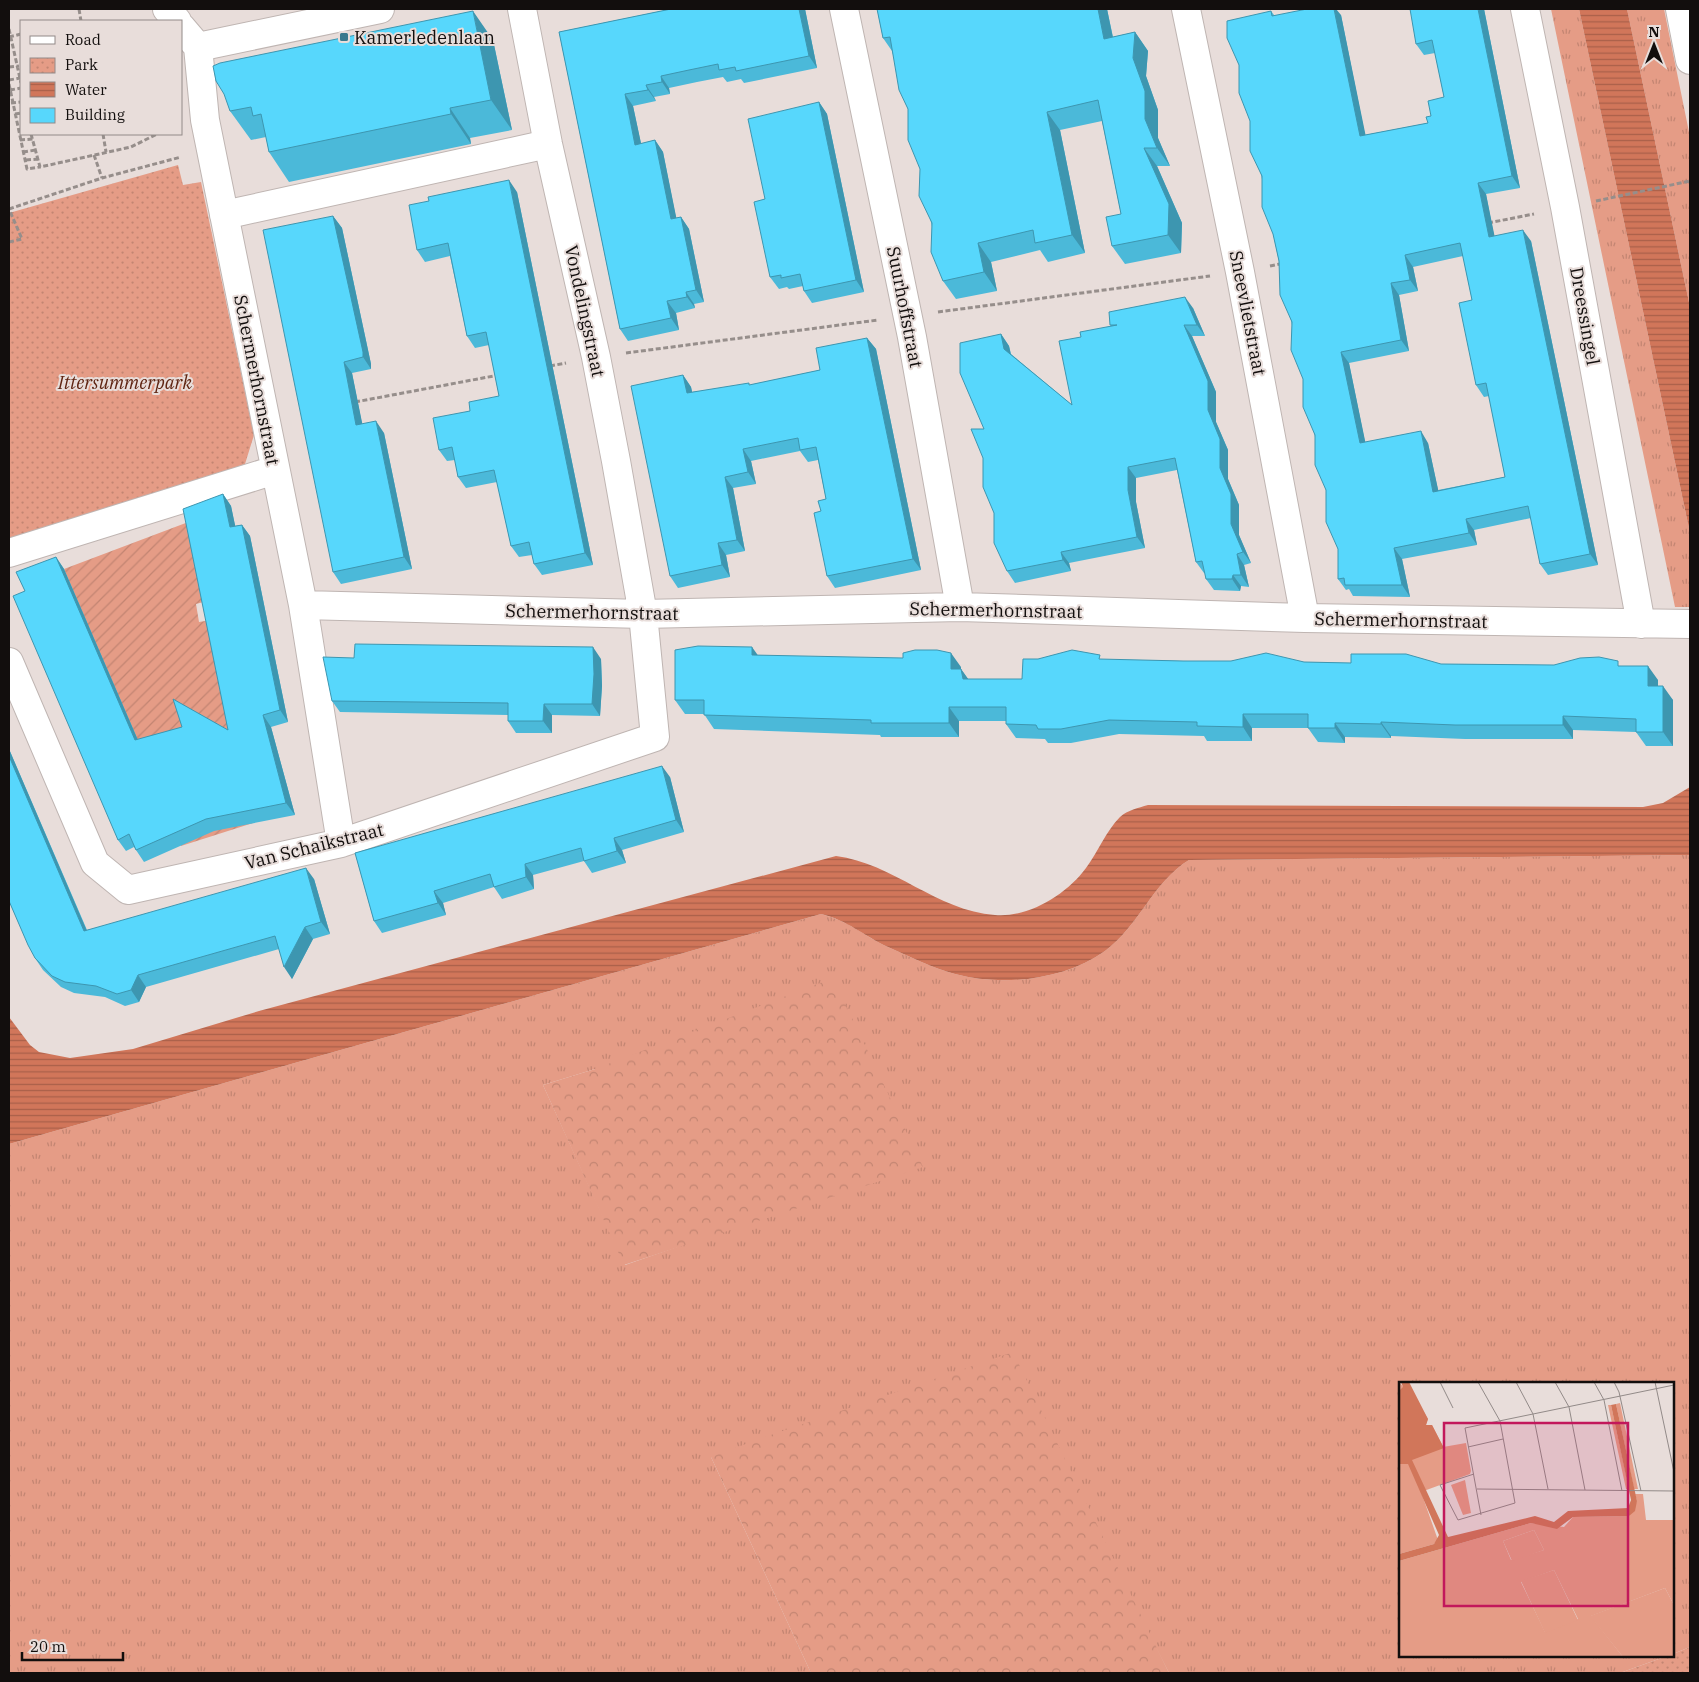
<svg xmlns="http://www.w3.org/2000/svg" width="1699" height="1682" font-family="'IBM Plex Serif',serif">
  <style>
    .grass { fill: url(#grass-tufts); fill-rule: evenodd }
    .forest { fill: url(#forest-crowns) }
    .park { fill: url(#park-dots) }
    .garden { fill: url(#garden-furrows) }
    .water { fill: url(#water-rules) }
    .lines { fill: none; stroke-linecap: round; stroke-linejoin: round }
    .minor-casing { stroke: #bfb5b2; stroke-width: 30 }
    .path { stroke: #968e8b; stroke-width: 3; stroke-dasharray: 5 2.5; stroke-linecap: butt }
    .minor { stroke: #fff; stroke-width: 28 }
    .wall { fill: #4bb9d9; fill-rule: evenodd }
    .shaded-wall { fill: #3d96b0 }
    .building { fill: #57d7fc; stroke: #3d96b0; fill-rule: evenodd }
    .poi-dot { fill: #39798d; stroke: #e8ddda; stroke-width: 2 }
    .labels { text-anchor: middle; dominant-baseline: central; stroke-width: 4; stroke-linejoin: round; paint-order: stroke }
    .poi-label { font-size: 18px; fill: #120e0d; stroke: #e8ddda; text-anchor: start }
    .street-label { font-size: 18px; fill: #120e0d; stroke: #e8ddda }
    .park-label { font-size: 18px; font-style: italic; fill: #5f2411; stroke: #e8ddda }
    .inset-road { fill: none; stroke: #928a88; stroke-width: 1 }
    .view { fill: #c2185b; fill-opacity: 0.15; stroke: #c2185b; stroke-width: 2.5 }
    .inset-edge { fill: none; stroke: #120e0d; stroke-width: 2.5 }
  </style>
  <defs>
    <pattern id="grass-tufts" width="24" height="20" patternUnits="userSpaceOnUse" patternTransform="scale(1.25)"><rect width="24" height="20" fill="#e59c86"/><path d="M3 7l-1-3M5 7V3M7 7l1-3M15 17l-1-3M17 17v-4M19 17l1-3" fill="none" stroke="#c38572"/></pattern>
    <pattern id="forest-crowns" width="20" height="18" patternUnits="userSpaceOnUse" patternTransform="scale(1.25)"><rect width="20" height="18" fill="#e59c86"/><path d="M2 6a3 3 0 1 1 6 0M12 15a3 3 0 1 1 6 0" fill="none" stroke="#c38572"/></pattern>
    <pattern id="park-dots" width="8" height="8" patternUnits="userSpaceOnUse" patternTransform="scale(1.25)"><rect width="8" height="8" fill="#e59c86"/><path d="M2 2h.1M6 6h.1" fill="none" stroke="#c38572" stroke-width="1.8" stroke-linecap="round"/></pattern>
    <pattern id="garden-furrows" width="10" height="10" patternUnits="userSpaceOnUse" patternTransform="scale(1.25)"><rect width="10" height="10" fill="#e59c86"/><path d="M-1 1l2-2M0 10L10 0M9 11l2-2" fill="none" stroke="#c38572"/></pattern>
    <pattern id="water-rules" width="6" height="5" patternUnits="userSpaceOnUse" patternTransform="scale(1.25)"><rect width="6" height="5" fill="#d1765a"/><path d="M0 2.5h6" fill="none" stroke="#a85f49"/></pattern>
  </defs>
  <rect width="100%" height="100%" fill="#e8ddda"/>
  <path class="grass" d="M1551,9H1579L1690,533V607H1675Z
    M1627,9H1664L1690,137V307Z
    M1690,855V1647L1673,1654V1383H1400V1656H1667L1620,1673H1169L1147,1630L711,1457L811,1673H9V1144L821,914C849,921 864,936 888,947C910,957 933,968 955,974C1004,987 1064,980 1105,951C1139,926 1153,882 1189,860ZM595,1069L677,1247L625,1265L543,1085Z"/>
  <path class="forest" d="M833,978L923,1167L624,1265L543,1085L595,1069Z
    M1013,1352L1169,1673H811L711,1457L759,1439Z"/>
  <path class="park" d="M178,165L183,185L201,182L254,435L245,464L9,545V213Z
    M1690,1647V1673H1620L1667,1656H1673V1654Z"/>
  <path class="garden" d="M191,521L207,601L196,604L199,622L211,620L253,823L181,846L64,569Z"/>
  <path class="water" d="M1579,9H1627L1690,307V533Z
    M1690,787V855L1189,860C1153,882 1139,926 1105,951C1064,980 1004,987 955,974C933,968 910,957 888,947C864,936 847,920 821,914L9,1144V1017L30,1045L39,1052L70,1058L133,1049L259,1011L836,856C893,863 937,911 995,915C1029,918 1067,894 1086,868C1098,852 1106,831 1120,817C1128,810 1138,808 1148,805L1643,807L1663,803Z"/>
  <g class="lines">
    <g class="minor-casing">
      <path id="minor" d="M167,9L177,21
        M844,9L912,337L960,607
        M1186,9L1240,272L1305,618
        M1525,9L1565,207L1641,624
        M1680,9L1690,60
        M181,27L198,47
        M198,47L205,120L303,605L341,843
        M198,47L380,9
        M224,215L548,144
        M9,553L275,470
        M303,605L643,614L960,607L1305,618L1690,624
        M9,662L95,863L128,890L341,843L655,737L643,614L616,461L596,357L548,144L522,9"/>
    </g>
    <path class="path" d="M79,9L81,21
      M9,29L21,83
      M9,37L21,34
      M9,67L19,66
      M9,80L20,78
      M9,84L27,169L40,167
      M10,90L21,88
      M11,103L21,102
      M15,114L21,113
      M31,134L40,167L131,147L157,134
      M103,134L106,152
      M20,140L33,139
      M23,152L36,150
      M94,155L102,178
      M26,160L39,159
      M1596,201L1690,181
      M9,209L102,178L181,157
      M1488,223L1534,214
      M9,242L22,239L9,209
      M1270,266L1284,263
      M938,312L1210,276
      M626,353L878,320
      M550,366L566,363
      M355,402L499,375"/>
    <use href="#minor" class="minor"/>
  </g>
  <path class="wall" d="M671,9H805L817,68L744,83L741,79L727,82L723,77L697,82L669,88L670,94L654,97L656,101L633,106L641,144L655,140L663,152L676,218L681,217L689,229L704,302L694,304L695,308L676,313L679,330L628,341L620,329L559,32Z
    M877,9H1107L1113,37L1135,32L1148,51L1146,76L1158,110V138L1170,166H1157L1182,223L1181,253L1125,264L1112,246L1121,214L1102,121L1060,130L1085,253L1048,262L1040,250L991,262L997,291L956,299L943,281L908,109L892,51L883,38Z
    M1484,9L1520,188L1486,194L1494,236L1531,241L1598,565L1548,575L1540,564L1531,518L1474,530L1477,545L1402,559L1410,597L1353,596L1349,589L1346,590L1338,579V549L1250,121L1271,11L1274,15H1341L1365,135L1428,123L1431,116L1444,97L1435,53L1424,55L1416,44ZM1463,256L1472,300L1476,385L1484,397L1489,396L1505,477L1438,490L1428,443L1365,442L1349,363L1409,351L1399,295L1418,291L1413,267Z
    M493,40L512,130L470,138L471,144L289,182L269,152L266,137L251,140L230,111Z
    M819,102L827,114L864,292L812,303L804,291L803,286L789,289L787,287L779,289L770,277L765,199Z
    M517,192L593,565L542,575L534,564L532,555L519,557L511,546L497,482L466,488L458,477L455,460L447,461L439,450L470,411L499,396L489,345L475,348L467,336L450,256L425,262L417,250Z
    M333,216L342,228L371,364V369L352,373L362,424L384,433L412,569L341,584L333,572Z
    M1193,308L1205,336H1192L1216,392V422L1228,450V479L1239,505V535L1251,563L1244,565L1249,587L1241,586L1240,591L1214,590L1206,579L1205,573H1204L1196,562L1177,470L1136,478V502L1145,548L1069,563L1071,571L1015,583L1007,571L994,513L984,429L1001,334L1009,346L1011,354L1072,405L1081,337L1111,326L1110,325Z
    M867,338L876,349L921,570L835,588L827,576L821,511L826,499L818,460L808,462L800,451L751,461L756,484L733,488L745,551L726,555L730,577L678,588L670,576L683,375L691,387L692,392L750,385L820,370Z
    M223,494L231,506L235,526L242,525L250,536L288,722L271,727L295,815L214,831L144,862L134,847L126,851L118,840L25,591L56,557L64,569L138,740L182,727L228,730Z
    M758,655L961,667V669L968,679H1022L1103,660L1622,666L1658,680V686L1673,700V746H1646L1636,732L1573,730V739H1465L1391,736V738L1345,737V743L1318,742L1308,728H1252V741H1207L1204,736L1119,734L1071,743H1048L1045,739L1016,738L1006,724V721H959V737H881L880,735L714,729L704,714H685L675,700Z
    M601,659L602,686L600,716L552,715V733H516L508,721V715L340,712L332,701Z
    M9,749L87,930L314,879L330,934L313,939L292,979L279,949L146,987L139,1002L125,1006L105,997L74,993L61,987L43,970L35,958L9,901Z
    M670,777L684,832L622,850L626,863L592,873L584,861L533,875L534,889L502,899L494,887L443,903L446,915L382,933L374,921L355,853Z"/>
  <path class="shaded-wall" d="M799,9H805L817,68L809,56Z
    M1098,9H1107L1117,58L1104,39Z
    M1334,9H1336L1341,15L1368,147L1360,136Z
    M1478,9H1484L1520,188L1512,176Z
    M473,11L493,40L512,130L491,100Z
    M1135,32L1148,51L1146,76L1158,110V138L1170,166L1157,148L1145,119L1133,58Z
    M661,76L669,88L670,94L662,82Z
    M646,85L654,97L656,101L648,90Z
    M625,94L633,106L644,157L635,145Z
    M819,102L827,114L864,292L856,280Z
    M450,108L470,138L471,144L451,114Z
    M1047,112L1060,130L1085,253L1072,235Z
    M655,140L663,152L679,231L671,219Z
    M1144,148L1157,166L1182,223L1181,253L1168,235Z
    M509,180L517,192L593,565L585,553Z
    M1478,183L1486,194L1497,248L1489,237Z
    M333,216L342,228L371,364V369L363,357Z
    M681,217L689,229L704,302L696,290Z
    M1523,230L1531,241L1598,565L1590,554Z
    M978,243L991,262L997,291L984,272Z
    M1405,255L1413,267L1418,291L1410,280Z
    M1391,283L1399,295L1409,351L1401,340Z
    M686,292L694,304L695,308L687,297Z
    M1185,297L1193,308L1205,336L1197,325Z
    M667,301L676,313L679,330L671,318Z
    M1184,325L1192,336L1216,392V422L1228,450V479L1239,505V535L1251,563L1243,552L1231,524L1208,410Z
    M1001,334L1009,346L1012,360L1004,349Z
    M867,338L876,349L921,570L913,559Z
    M1341,352L1349,363L1368,455L1360,443Z
    M344,362L352,373L365,437L356,425Z
    M683,375L691,387L695,405L687,393Z
    M376,421L384,433L412,569L404,557Z
    M1421,431L1428,443L1441,503L1433,492Z
    M743,449L751,461L756,484L748,472Z
    M1128,467L1136,478V502L1145,548L1137,537L1128,490Z
    M725,477L733,488L745,551L737,540Z
    M223,494L231,506L238,539L230,527Z
    M1466,519L1474,530L1477,545L1469,533Z
    M242,525L250,536L288,722L280,710Z
    M718,543L726,555L730,577L722,565Z
    M1394,548L1402,559L1410,597L1402,585Z
    M1061,552L1069,563L1071,571L1063,560Z
    M1237,554L1244,565L1249,587L1241,575Z
    M56,557L64,569L143,752L135,740Z
    M1233,575L1241,586L1240,591L1232,579Z
    M593,647L601,659L602,686L600,716L592,704Z
    M752,647L762,661L752,655Z
    M951,653L961,667V683L951,669Z
    M1648,666L1658,680V700L1648,686Z
    M961,669L971,683L963,679Z
    M1663,686L1673,700V746L1663,732Z
    M544,704L552,715V733L543,721Z
    M949,707L959,721V737L949,723Z
    M1243,714L1252,728V741L1243,727Z
    M263,715L271,727L295,815L286,803Z
    M1563,716L1573,730V739L1563,725Z
    M1381,722L1391,736V738L1381,724Z
    M1335,723L1345,737V743L1335,728Z
    M9,749L92,943L84,931L9,756Z
    M662,766L670,777L684,832L676,820Z
    M614,838L622,850L626,863L617,851Z
    M525,864L533,875L534,889L526,877Z
    M306,868L314,879L330,934L321,922Z
    M434,891L443,903L446,915L438,903Z
    M305,927L313,939L292,979L284,967Z
    M138,975L146,987L139,1002L131,990Z"/>
  <path class="building" d="M671,9H799L809,56L736,71L735,67L719,70L718,64L689,70L661,76L662,82L646,85L648,90L625,94L635,145L655,140L671,219L681,217L696,290L686,292L687,297L667,301L671,318L620,329L559,32Z
    M877,9H1098L1104,39L1135,32L1133,58L1145,91V119L1157,148H1144L1169,204L1168,235L1112,246L1106,217L1121,214L1098,100L1047,112L1072,235L1035,243L1033,230L978,243L984,272L943,281L931,252L932,223L919,196L920,169L908,140V109L899,90L890,37L883,38Z
    M1307,9H1334L1360,136L1428,123L1426,117L1431,116L1428,101L1444,97L1432,40L1416,44L1410,9H1478L1512,176L1478,183L1489,237L1523,230L1590,554L1540,564L1528,506L1466,519L1469,533L1394,548L1402,585H1345L1344,578L1338,579V549L1326,522V490L1315,465V435L1303,407V379L1291,350L1292,322L1280,295L1279,261L1273,234L1262,207V176L1250,151V121L1239,93V65L1227,38V21L1271,11L1272,16ZM1460,243L1472,300L1459,303L1476,385L1486,383L1505,477L1433,492L1421,431L1360,443L1341,352L1401,340L1391,283L1410,280L1405,255Z
    M473,11L491,100L450,108L451,114L269,152L261,114L253,116L251,107L230,111L224,94L216,81L213,66L220,63Z
    M819,102L856,280L804,291L800,274L781,278V275L770,277L754,202L765,199L748,119Z
    M509,180L585,553L534,564L529,542L511,546L494,470L458,477L452,447L439,450L433,418L470,411L469,402L499,396L486,332L467,336L448,243L417,250L409,205L429,201L428,197Z
    M333,216L363,352V357L344,362L356,425L376,421L404,557L333,572L263,230Z
    M1185,297L1197,325H1184L1208,381V410L1220,439V468L1231,494V524L1243,552L1237,554L1241,575H1233L1232,579H1206L1202,561L1196,562L1175,458L1128,467V490L1137,537L1061,552L1063,560L1007,571L994,543V513L983,487V458L971,429H984L960,373V343L1001,334L1004,349L1072,405L1059,341L1081,337L1080,332L1117,325H1110L1109,312Z
    M867,338L913,559L827,576L814,513L821,511L818,501L826,499L816,447L800,450L798,438L743,449L748,472L725,477L737,540L718,543L722,565L670,576L631,386L683,375L687,393L749,383V385L820,370L816,348Z
    M223,494L230,527L242,525L280,710L263,715L286,803L206,819L136,850L129,834L118,840L13,596L25,591L16,572L56,557L135,740L182,727L173,699L228,730L183,509Z
    M355,644L593,647L594,674L592,704H544L543,721H508V703L332,701L323,657L354,658Z
    M698,646L752,647V655L903,658V653L915,650H937L951,653V669H961L963,679H1022L1023,659H1038L1072,650L1100,655L1099,659L1183,661H1231L1266,653L1304,662L1351,663V654H1406L1441,664L1554,665L1580,658L1599,657L1618,661V666H1648V686H1663V732H1636V719L1563,716V725H1455L1381,722V724L1335,723V728H1308V714H1243V727L1197,726V722L1109,720L1061,729H1038L1036,725L1006,724V707H949V723H871V720L704,715V700H675V650Z
    M9,756L84,931L306,868L321,922L305,927L284,967L275,936L138,975L131,990L117,994L96,986L65,982L52,976L35,958L28,945L9,901Z
    M662,766L676,820L614,838L617,851L584,861L581,848L525,864L526,877L494,887L490,874L434,891L438,903L374,921L355,853Z"/>
  <rect class="poi-dot" x="339" y="32" width="10" height="10" rx="2.5"/>
  <g class="labels">
    <g class="poi-label">
      <text x="354" y="37">Kamerledenlaan</text>
    </g>
    <g class="street-label">
      <text transform="translate(905 307) rotate(79)">Suurhoffstraat</text>
      <text transform="translate(585 311) rotate(78)">Vondelingstraat</text>
      <text transform="translate(1248 313) rotate(79)">Sneevlietstraat</text>
      <text transform="translate(1585 316) rotate(80)">Dreessingel</text>
      <text transform="translate(257 380) rotate(79)">Schermerhornstraat</text>
      <text transform="translate(996 610) rotate(1)">Schermerhornstraat</text>
      <text transform="translate(592 612) rotate(1)">Schermerhornstraat</text>
      <text transform="translate(1401 620) rotate(1)">Schermerhornstraat</text>
      <text transform="translate(314 846) rotate(-14)">Van Schaikstraat</text>
    </g>
    <g class="park-label">
      <text x="125" y="382">Ittersummerpark</text>
    </g>
  </g>
  <g transform="translate(1399 1382)">
    <rect width="275" height="275" fill="#e8ddda"/>
    <path d="M221,21L239,107H235L217,22ZM209,23H212L230,107H227ZM236,112H244L247,138H275V223L266,206L192,234L224,275H0V179L132,141L165,145L174,135L230,134L238,119ZM135,148L145,168L112,178L104,159ZM155,188L179,237L146,250L122,200Z" fill="#e59c86" fill-rule="evenodd"/>
    <path d="M135,148L145,168L113,179L104,159ZM155,188L179,238L146,251L122,199Z" fill="#e59c86"/>
    <path d="M0,0L21,24L29,37L27,43H33L44,65L67,61L72,89L71,92L22,110L39,158L35,162L0,172ZM266,206L275,223V275H224L191,234Z" fill="#e59c86"/>
    <path d="M66,98L72,131L64,133L52,103Z" fill="#e59c86"/>
    <path d="M2,0H10L29,37L27,43H33L45,66L13,78L49,155L136,134L155,140L169,129L229,126L232,118L212,23L217,22L238,119L236,129L230,134L174,135L158,147L132,141L0,179V172L35,162L40,153L9,82H0V9L4,5Z" fill="#d1765a"/>
    <path class="inset-road" d="M41,0L54,26M117,0L134,32L149,107M156,0L170,25L186,108M195,0L205,18L223,109M215,0L220,10L242,109M256,0L275,90M66,46L275,3M66,46L82,133M69,65L104,57M75,92L41,103L59,138L116,121L101,39L79,0M78,107L275,109"/>
    <path class="view" d="M45,41H229V224H45Z"/>
    <rect width="275" height="275" class="inset-edge"/>
  </g>
  <rect width="1699" height="1682" fill="none" stroke="#120e0d" stroke-width="20"/>
  <rect x="20" y="20" width="162" height="115" fill="#e8ddda" stroke="#928a88"/>
  <rect x="30" y="36" width="25" height="8" fill="#ffffff" stroke="#928a88"/>
  <text x="65" y="45" font-size="15" fill="#120e0d">Road</text>
  <rect x="30" y="58" width="25" height="15" fill="url(#park-dots)" stroke="#928a88"/>
  <text x="65" y="70" font-size="15" fill="#120e0d">Park</text>
  <rect x="30" y="82" width="25" height="15" fill="url(#water-rules)" stroke="#928a88"/>
  <text x="65" y="95" font-size="15" fill="#120e0d">Water</text>
  <rect x="30" y="108" width="25" height="15" fill="#57d7fc" stroke="#928a88"/>
  <text x="65" y="120" font-size="15" fill="#120e0d">Building</text>
  <g transform="translate(1654 45)" stroke="#e8ddda" stroke-width="4" paint-order="stroke">
  <path d="M0-4L9 19L0 12L-9 19Z" fill="#120e0d"/>
  <text y="-8" font-size="14" font-weight="bold" text-anchor="middle" fill="#120e0d">N</text>
  </g>
  <path d="M22 1652v8h101v-8" fill="none" stroke="#120e0d" stroke-width="2.5"/>
  <text x="30" y="1652" font-size="15" fill="#120e0d" stroke="#e8ddda" stroke-width="4" paint-order="stroke">20 m</text>
</svg>
